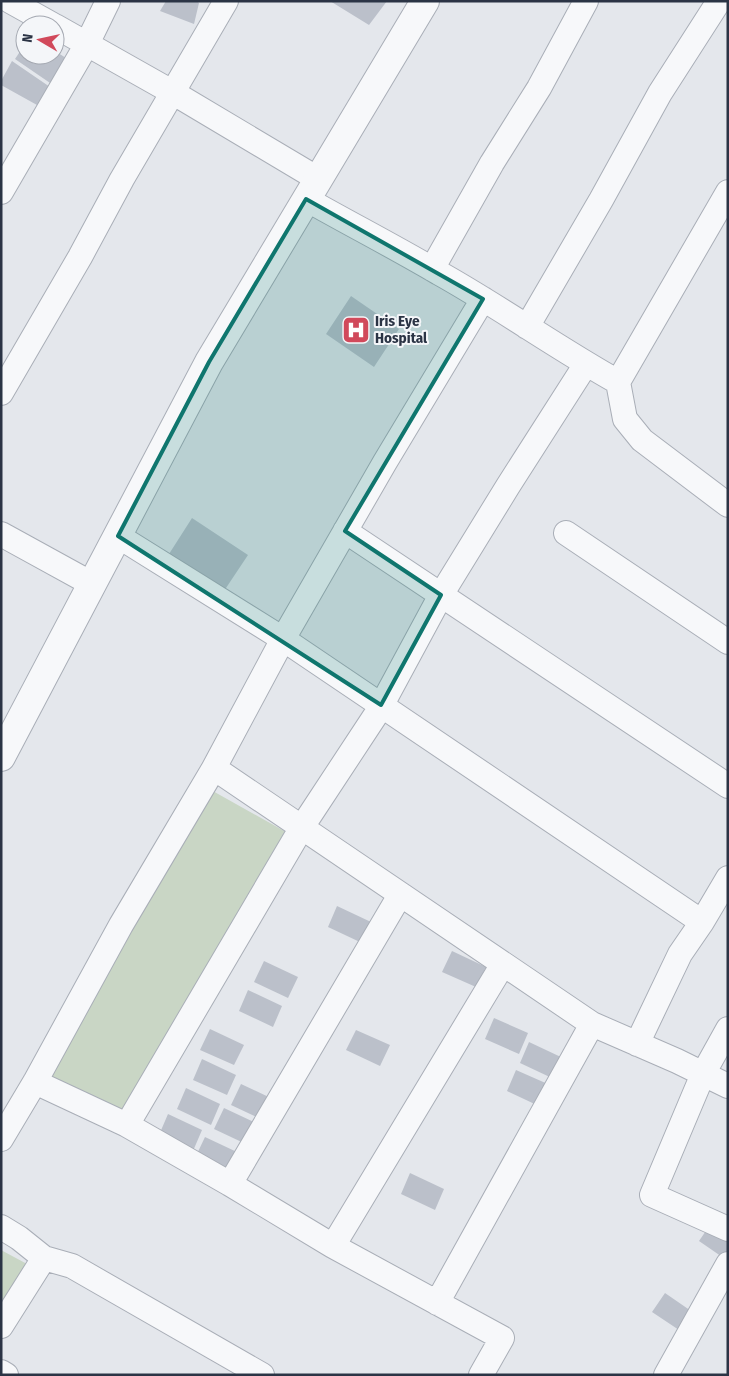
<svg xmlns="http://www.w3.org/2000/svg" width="729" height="1376" font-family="'Fira Sans Condensed',sans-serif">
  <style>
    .green { fill: #c9d6c5 }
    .building { fill: #bbc0ca }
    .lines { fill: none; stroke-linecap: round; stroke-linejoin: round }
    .minor-casing { stroke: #a9aeb7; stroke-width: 26 }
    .tertiary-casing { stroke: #a9aeb7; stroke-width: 30 }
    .minor { stroke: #f7f8fa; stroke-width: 24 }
    .tertiary { stroke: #f7f8fa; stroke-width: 28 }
    .marked { fill: #0f766e; fill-opacity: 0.2; stroke: #0f766e; stroke-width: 4; stroke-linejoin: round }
    .labels { text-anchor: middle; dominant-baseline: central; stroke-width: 4; stroke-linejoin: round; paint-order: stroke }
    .poi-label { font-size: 15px; font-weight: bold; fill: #2b3445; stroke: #f4f6f9; text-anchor: start }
  </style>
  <rect width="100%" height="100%" fill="#e4e7ec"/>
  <path class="green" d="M211,790L286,832L121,1113L46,1080Z
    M1,1250L27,1264L1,1303Z"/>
  <path class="building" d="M166,1H197L199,3L194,24L160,11Z
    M330,1H387L369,25Z
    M25,44V55H55V51L66,58L53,85L15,59Z
    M12,61L50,87L37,105L1,85V81Z
    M351,296L399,329L374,367L326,334Z
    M192,518L248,555L224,591L169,554Z
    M337,906L371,922L362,943L328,927Z
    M452,951L486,967L476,987L442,972Z
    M264,961L298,977L288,998L254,982Z
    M248,990L282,1006L273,1027L239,1011Z
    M494,1018L528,1033L519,1054L485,1039Z
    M210,1029L244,1045L234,1065L200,1050Z
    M356,1030L390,1045L380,1066L346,1050Z
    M529,1042L563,1058L554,1079L520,1063Z
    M202,1059L236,1075L227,1095L193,1080Z
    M516,1070L550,1085L541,1107L507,1091Z
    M241,1084L275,1100L265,1121L231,1105Z
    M186,1088L220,1104L211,1125L177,1109Z
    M224,1108L258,1124L248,1145L214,1129Z
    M168,1114L202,1130L193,1151L159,1135Z
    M205,1137L239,1153L230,1174L195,1158Z
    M410,1173L444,1189L435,1210L401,1194Z
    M712,1222L728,1233V1261L699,1241Z
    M665,1293L694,1313L682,1332L652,1312Z"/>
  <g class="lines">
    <g class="minor-casing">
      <path id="minor" d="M10,1L53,25
        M55,26L172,92L318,179
        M1,192L87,44L108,1
        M306,199C350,224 395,247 439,273C500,307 557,348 618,382L728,192
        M432,269L492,163L539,88L586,1
        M483,299L385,462L283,639L702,922L680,954L637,1044
        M527,327L601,200L660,93L719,1
        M618,382L625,419L642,440L728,505
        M1,393L80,257L122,179L226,1
        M345,531L728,786
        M566,533L728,642
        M1,534L92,584
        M214,768L592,1024L677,1061L728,1086
        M702,922L728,878
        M728,1029L703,1074L652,1195L728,1229
        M35,1082L127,1125L302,827L379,710L441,595L508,486L586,364
        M127,1125L230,1184L400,895
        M1,1139L35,1082L121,925L214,768L283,639L118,536
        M230,1184L333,1246L503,964
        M1,1227L19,1238L44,1258L1,1326
        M333,1246L502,1338L481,1375
        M44,1258L72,1266L262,1375
        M437,1303L592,1024
        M1,1372L6,1375
        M666,1375L728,1264"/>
    </g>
    <g class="tertiary-casing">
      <path id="tertiary" d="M1,757L209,362L425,1"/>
    </g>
    <use href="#minor" class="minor"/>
    <use href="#tertiary" class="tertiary"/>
  </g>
  <path class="marked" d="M306,199L483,299L345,531L441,595L381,705L118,536L209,362Z"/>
  <defs>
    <g id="hospital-square" transform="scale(1.4375)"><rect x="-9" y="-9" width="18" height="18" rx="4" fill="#d1495b" stroke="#f4f6f9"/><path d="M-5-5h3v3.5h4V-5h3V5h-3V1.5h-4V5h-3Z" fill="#fff"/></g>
  </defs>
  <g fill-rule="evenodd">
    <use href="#hospital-square" x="356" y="330"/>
  </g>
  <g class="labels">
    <g class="poi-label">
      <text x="375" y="321">Iris Eye<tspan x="375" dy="17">Hospital</tspan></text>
    </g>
  </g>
  <rect width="729" height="1376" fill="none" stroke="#2b3445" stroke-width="5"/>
  <g transform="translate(40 40) rotate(279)"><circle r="24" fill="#f4f6f9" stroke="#a4a8b1"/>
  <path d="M0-4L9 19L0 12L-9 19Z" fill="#d1495b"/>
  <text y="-8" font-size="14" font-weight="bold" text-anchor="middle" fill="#2b3445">N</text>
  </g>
</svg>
